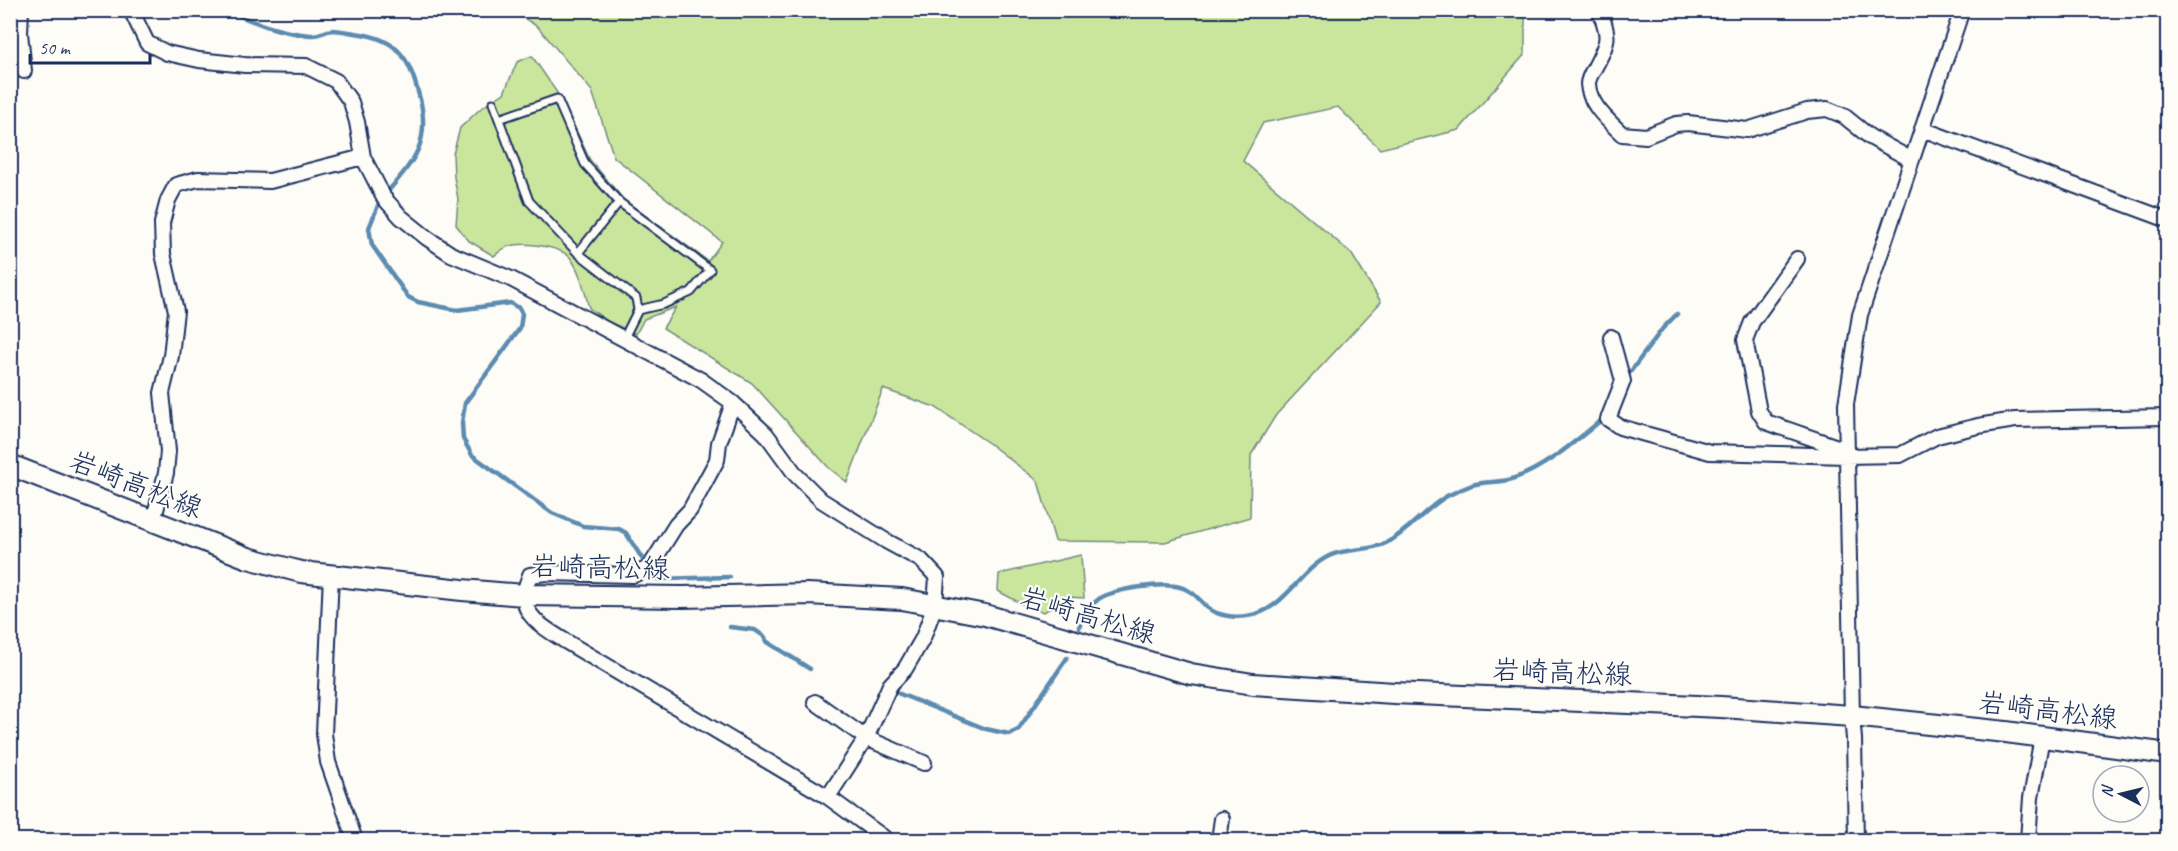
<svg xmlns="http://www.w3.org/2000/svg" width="2178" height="851" font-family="Caveat,'Klee One',sans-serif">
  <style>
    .green { fill: #cae69d; stroke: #728a7e; stroke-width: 1.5 }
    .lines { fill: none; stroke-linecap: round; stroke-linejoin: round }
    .stream { stroke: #5b8bb0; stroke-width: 4.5 }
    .lane-casing { stroke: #1b2f5e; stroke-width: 11 }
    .street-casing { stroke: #1b2f5e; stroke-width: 18 }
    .secondary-casing { stroke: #1b2f5e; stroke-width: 24 }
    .lane { stroke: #fdfcf7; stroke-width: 7 }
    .street { stroke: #fdfcf7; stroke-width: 14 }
    .secondary { stroke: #fdfcf7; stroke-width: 20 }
    .labels { text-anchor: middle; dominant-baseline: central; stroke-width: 4.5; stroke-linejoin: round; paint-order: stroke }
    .street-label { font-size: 28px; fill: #1b2f5e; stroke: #fdfcf7 }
  </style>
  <rect width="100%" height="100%" fill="#fdfcf7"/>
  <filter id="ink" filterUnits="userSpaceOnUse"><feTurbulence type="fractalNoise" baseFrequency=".0167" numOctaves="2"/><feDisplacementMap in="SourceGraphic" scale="12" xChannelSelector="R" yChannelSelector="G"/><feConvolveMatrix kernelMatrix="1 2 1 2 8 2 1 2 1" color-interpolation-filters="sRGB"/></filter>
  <g filter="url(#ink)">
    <path class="green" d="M513,11H1525V54L1459,130L1380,149L1338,107L1263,123L1243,161L1351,253L1381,302L1276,415L1251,455L1250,517L1165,542L1055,541L1038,481L990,444L935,407L883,389L847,482L829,468L752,383L663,328L676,307L644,319L636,334L609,322L589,308C585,292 581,274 572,260C563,246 525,242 510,246C504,247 499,252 494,256L469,241L456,225L458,199L454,177L453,154L460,128L480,109L504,93L517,62L532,56L562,100L590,160L624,200L708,261L722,242L614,157L592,91L538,27Z
      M1081,555L1084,598L1068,597L1044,612L1031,609L998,591L999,574Z"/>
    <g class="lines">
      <path class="stream" d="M226,10C253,22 280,33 310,35C318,36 324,31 332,30C339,30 348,32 355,33C400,39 409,58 420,99C430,141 416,158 390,189
        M379,203L369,228L372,245L408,297L418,302L457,310L510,303L519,308L522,314L520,328L465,403L462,423L463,439L472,455L552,513L583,526L619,529L626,533L645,563
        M1628,375L1663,328L1677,314
        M653,572L657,579L730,577
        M730,627L755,630L765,637L766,641L810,669
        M1079,627C1083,616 1090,605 1100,598C1115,589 1163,582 1180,587C1193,590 1199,600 1208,608C1218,616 1235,618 1247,616C1285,611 1298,571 1329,556C1348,547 1368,552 1386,543C1410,531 1424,509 1447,496C1455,492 1464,488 1472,485C1485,481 1500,483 1512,479C1544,469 1574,442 1599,422
        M895,692L986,729L1009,734L1018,730L1067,658"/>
      <g class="lane-casing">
        <path id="lane" d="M493,103L529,201L578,253L636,298L638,310L623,340
          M499,119L557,99L585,164L619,202L710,270L691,292L664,304L638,310
          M578,253L619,202"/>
      </g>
      <g class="street-casing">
        <path id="street" d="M21,10L20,33L24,71
          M131,10L147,43L167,53L199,60L245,65L306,66L336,81L351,102L357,122L363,157L384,198L401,217L427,238L451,254L511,279L701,380L733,403L766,434L796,475L821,500L886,541L921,560L937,577L935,605L923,638L905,669L890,685L866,738L828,797
          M1599,10C1611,37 1608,42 1595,67C1592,72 1588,79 1588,84C1589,105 1609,121 1622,134L1646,136L1676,124L1688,123L1747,130L1807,111L1827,109L1844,116L1870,137L1912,160
          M1922,129L2168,220
          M1797,259L1752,322L1745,340L1759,411L1766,422L1846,450
          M1611,337L1623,381L1608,419L1620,427L1710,452L1845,456L1900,455L1937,436L1978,426L2015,420L2168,417
          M733,403L719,443L717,460L690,510L676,525L649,568L633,575L546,573L530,575C528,581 525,588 524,594C523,618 548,630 565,641L828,797L887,840
          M153,521L166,473L168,451L162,393L171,356L176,311L163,254L162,223L168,200L176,185L198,179L270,181L363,157
          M331,575L324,734L328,762L355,840
          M815,702L866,738L924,763
          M1219,840L1222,819
          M1856,840L1854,739L1852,716L1846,404L1860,315L1962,10
          M2028,840L2031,798L2042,737"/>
      </g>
      <g class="secondary-casing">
        <path id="secondary" d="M10,465L248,558L301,572L462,590L524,595L682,597L808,594L902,599L985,615L1191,674L1253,684L1394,693L1721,707L1852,716L2006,732L2168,754"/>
      </g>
      <use href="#lane" class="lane"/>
      <use href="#street" class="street"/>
      <use href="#secondary" class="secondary"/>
    </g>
  </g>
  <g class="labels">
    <g class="street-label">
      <text transform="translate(136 484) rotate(21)">岩崎高松線</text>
      <text transform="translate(600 567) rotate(1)">岩崎高松線</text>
      <text transform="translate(1088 615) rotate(16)">岩崎高松線</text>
      <text transform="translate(1562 672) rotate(2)">岩崎高松線</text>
      <text transform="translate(2048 710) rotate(7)">岩崎高松線</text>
    </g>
  </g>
  <rect width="2178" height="851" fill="none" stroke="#fdfcf7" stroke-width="36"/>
  <rect x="18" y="18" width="2142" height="815" fill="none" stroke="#1b2f5e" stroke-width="2" filter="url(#ink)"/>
  <g transform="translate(2121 794) rotate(277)"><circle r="28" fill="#fdfcf7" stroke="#a3aaba" stroke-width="1.5"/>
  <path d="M0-4.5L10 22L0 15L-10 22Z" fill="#1b2f5e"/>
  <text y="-9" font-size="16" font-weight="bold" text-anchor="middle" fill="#1b2f5e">N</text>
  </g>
  <path d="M30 54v9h120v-9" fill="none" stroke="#1b2f5e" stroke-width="3"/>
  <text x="39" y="54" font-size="18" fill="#1b2f5e" stroke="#fdfcf7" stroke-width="4.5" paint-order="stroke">50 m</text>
</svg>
